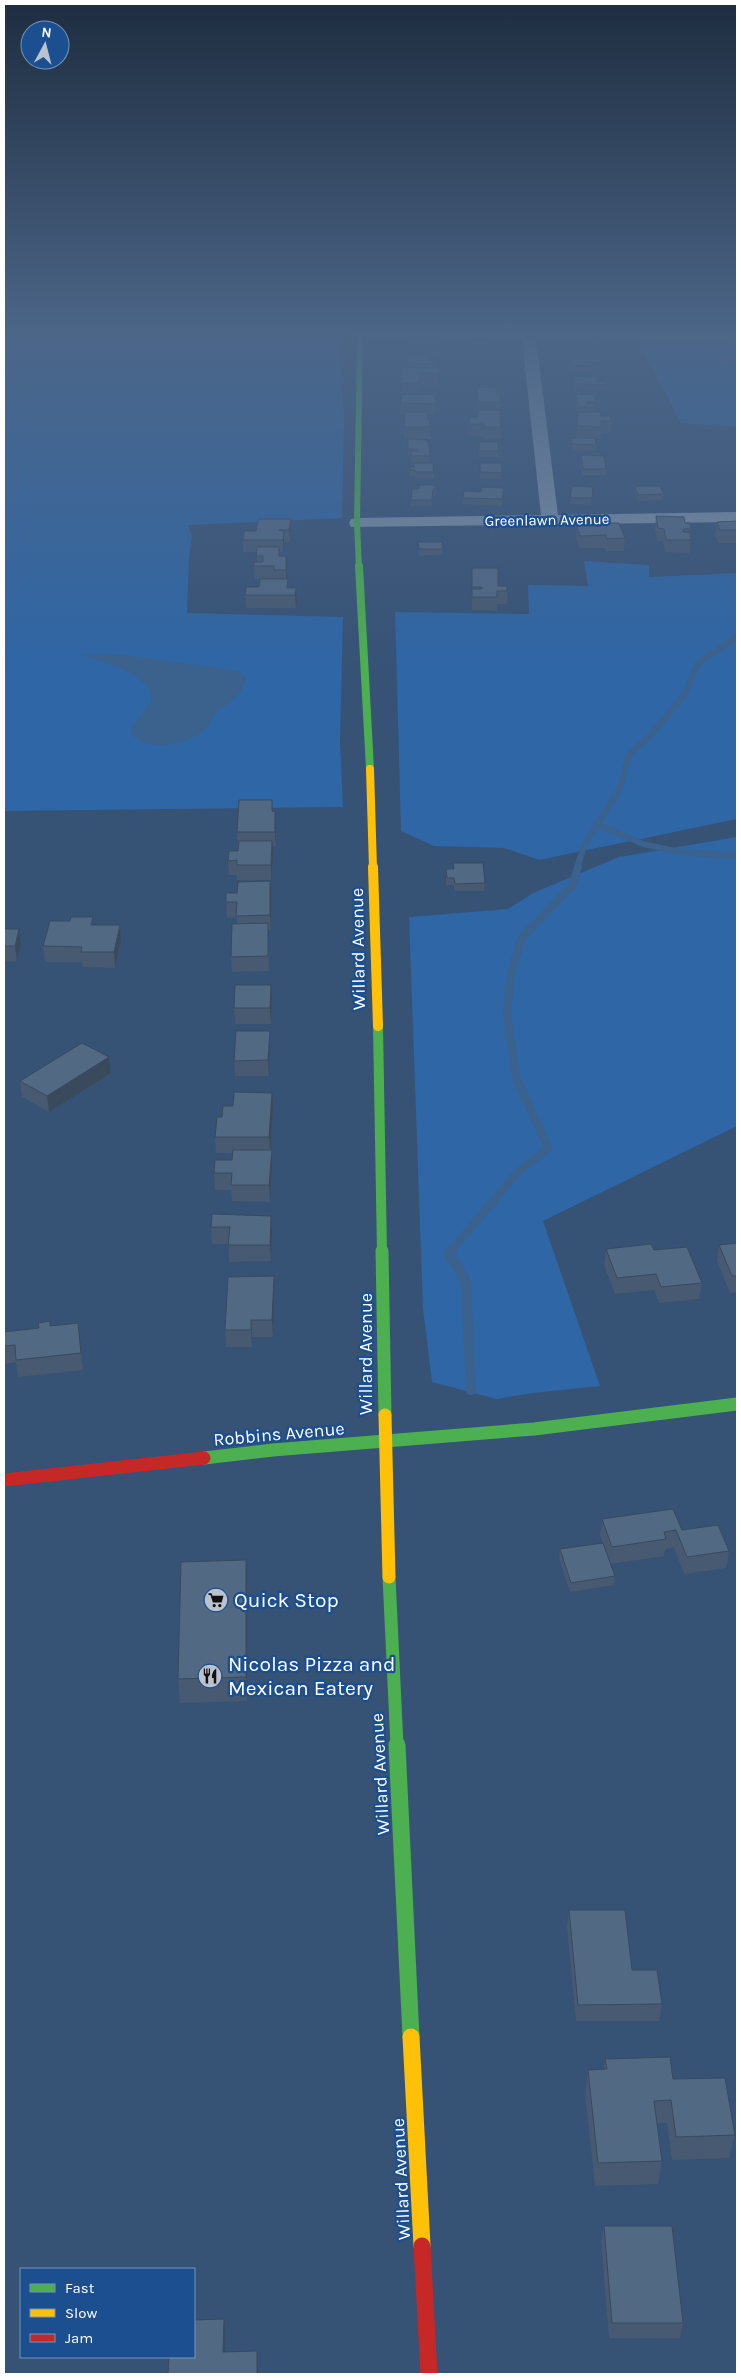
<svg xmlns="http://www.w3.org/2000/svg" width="741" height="2378" font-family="Karla,sans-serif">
<rect width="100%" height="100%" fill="#365274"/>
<g fill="#2f66a5">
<polygon points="4,333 341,333 340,360 344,420 342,518 188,525 192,536 189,558 187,613 343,617 340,742 343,807 4,811"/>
<polygon points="637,339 737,341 737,427 681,423"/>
<polygon points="584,561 649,565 649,577 737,573 737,819 539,860 504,848 434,846 401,831 395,612 529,614 528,585 588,586"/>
<polygon points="737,837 737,1126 543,1221 600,1386 533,1393 496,1399 432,1382 423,1309 409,917 508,909 533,893 619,857"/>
</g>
<path fill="#3b618d" d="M83,654L124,655L225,669L240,672L246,677C243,695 230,701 217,712C212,716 211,724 206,728C188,745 150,753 131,734V728L151,702C156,674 101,662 81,655Z"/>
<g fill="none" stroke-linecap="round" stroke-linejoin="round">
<polyline stroke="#3b618d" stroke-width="5" points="714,343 711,347 718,357 737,367"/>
<g stroke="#3b618d" stroke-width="6">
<polyline points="596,824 643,844 680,852 737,856"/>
<polyline points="577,868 584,846 620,788 629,755 649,737 684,695 698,663 737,637"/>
</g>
<polyline stroke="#3b618d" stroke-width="8" points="449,1253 518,1172 548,1148 516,1077 507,1013 512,969 522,937 572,886 578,867"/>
<polyline stroke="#3b618d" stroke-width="10" points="450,1251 449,1253 466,1282 471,1390"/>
<polygon fill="#7d92a8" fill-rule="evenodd" points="353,333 737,333 737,341 536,339 558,515 737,512 737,522 351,527 349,523 351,519 357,518 541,515 522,339 360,337"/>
<polyline stroke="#4caf50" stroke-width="6" points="359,568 357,523 360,333"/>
<polyline stroke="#4caf50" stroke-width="8" points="359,566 370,769"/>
<polyline stroke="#4caf50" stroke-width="10" points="378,1026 382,1253"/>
<g stroke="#4caf50" stroke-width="13">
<polyline points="382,1251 385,1415"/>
<polyline points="204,1458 273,1450 534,1429 737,1404"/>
<polyline points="389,1577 397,1746"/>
</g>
<polyline stroke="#4caf50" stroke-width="17" points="397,1745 411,2037"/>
<polyline stroke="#ffc107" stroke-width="8" points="370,769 373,868"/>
<polyline stroke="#ffc107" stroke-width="10" points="373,867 378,1026"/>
<polyline stroke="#ffc107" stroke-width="13" points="385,1415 389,1577"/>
<polyline stroke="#ffc107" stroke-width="17" points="411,2037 422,2246"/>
<polyline stroke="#c62828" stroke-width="13" points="4,1480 204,1458"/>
<polyline stroke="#c62828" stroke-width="17" points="422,2246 429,2374"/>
</g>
<g fill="#475a72">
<polygon points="417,336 438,345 438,356 408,356 408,341 413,341"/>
<polygon points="471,340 488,340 487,352 470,352"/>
<polygon points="569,340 602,341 602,351 591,351 591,349 583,349 582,352 569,352"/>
<polygon points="407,356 428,361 435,361 436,368 438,368 438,385 420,385 420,394 402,394 402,367 407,367"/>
<polygon points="601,362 601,368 593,368 593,371 569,371 570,363"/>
<polygon points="574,377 597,381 608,385 607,390 574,390"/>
<polygon points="477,387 496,392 500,402 501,439 483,439 483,436 468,436 469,417 478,417 477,399"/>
<polygon points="576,394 595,399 601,399 601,408 597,408 597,412 601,416 611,421 610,433 601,433 601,439 595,439 596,445 596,451 572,450 571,438 576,438 578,412 578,407 576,407"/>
<polygon points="436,395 435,415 427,415 427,419 430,419 430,439 404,439 405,415 400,415 401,396"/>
<polygon points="408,439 430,456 430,463 411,462 411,455 408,455"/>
<rect x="479" y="442" width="19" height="15"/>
<polygon points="581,455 606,469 606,475 582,475 580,461"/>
<polygon points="480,463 502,473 501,479 480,479"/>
<polygon points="410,467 434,472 434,479 415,479 415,476 410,476"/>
<polygon points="436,485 436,496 432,496 432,506 411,506 411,500 419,489"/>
<polygon points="634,486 664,494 663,500 638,501 634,492"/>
<polygon points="593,487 591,505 570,504 570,498"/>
<polygon points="504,488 502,506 463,504 463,498"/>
<polygon points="656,516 685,523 691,529 690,535 691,540 690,553 665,552 663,541 657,541 655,529"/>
<polygon points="291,519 291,531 290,542 284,542 283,552 280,552 280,556 287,568 286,579 288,579 288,588 296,588 297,601 296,608 246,608 245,595 274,579 255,579 254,566 257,562 257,552 243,552 243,540 256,531"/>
<polygon points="737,521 737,543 718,543 715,534 717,522"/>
<polygon points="602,523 625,538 624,551 606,551 605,548 579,548 576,539 577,526 602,526"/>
<polygon points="418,542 443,549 442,555 419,556"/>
<polygon points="472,568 498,586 507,586 507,604 497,604 497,611 472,610"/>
<polygon points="273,811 276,826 276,846 272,846 271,880 237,880 237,875 229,875 228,861 238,851 237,832"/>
<polygon points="453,863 485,883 484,891 454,891 454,885 446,885 446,869 453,869"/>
<polygon points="270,881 271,930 268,930 269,971 232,972 231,957 237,924 237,917 227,918 226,902 237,893"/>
<polygon points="94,925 120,925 121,940 115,968 83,967 82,962 45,962 43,946"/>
<polygon points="4,929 19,929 21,944 17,961 4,962"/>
<polygon points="272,1000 271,1024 235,1024 234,1008"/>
<polygon points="270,1046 269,1076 235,1076 234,1061"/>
<polygon points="109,1057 111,1073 49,1112 22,1097 20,1081"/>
<polygon points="273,1109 270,1150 272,1166 270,1202 232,1201 231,1190 215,1190 214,1173 232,1160 233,1153 216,1153 215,1137 222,1117"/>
<polygon points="271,1216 272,1232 271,1261 229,1262 229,1244 212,1244 211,1227"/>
<polygon points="737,1243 737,1292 730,1293 717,1261 719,1245"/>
<polygon points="606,1249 654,1250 702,1283 699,1299 659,1303 654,1290 615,1294 604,1265"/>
<polygon points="274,1276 274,1293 273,1337 252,1337 252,1347 226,1347 225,1330"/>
<polygon points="78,1323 83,1370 18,1377 16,1362 4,1364 4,1332"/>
<polygon points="602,1519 682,1530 729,1551 726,1568 684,1574 674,1547 665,1549 664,1556 610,1564 615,1576 614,1585 570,1592 559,1558 560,1549 603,1543 600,1536"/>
<polygon points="247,1584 247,1701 180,1703 178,1679"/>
<polygon points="569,1910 632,1970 662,2004 659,2021 576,2021 567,1927"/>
<polygon points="605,2059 673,2079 735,2135 729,2158 672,2160 667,2123 657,2123 662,2161 658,2184 595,2186 585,2093 588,2070 604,2070"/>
<polygon points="604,2226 683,2323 680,2338 609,2338 601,2241"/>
</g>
<g fill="#394a5c">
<polygon points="291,519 291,531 290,542 289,530"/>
<polygon points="284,531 284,544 283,552 283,540"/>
<polygon points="286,556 287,568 286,583"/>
<polygon points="296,588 297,601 296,608 295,595"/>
<polygon points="275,812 276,826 276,846 275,832"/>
<polygon points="272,841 273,856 271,880 271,865"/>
<polygon points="270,881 271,896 271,930 270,915"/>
<polygon points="120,925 121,940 115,968 114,952"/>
<polygon points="19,929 21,944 17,961 15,946"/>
<polygon points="271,985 272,1000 271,1024 270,1008"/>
<polygon points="270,1031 270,1046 269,1076 268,1060"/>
<polygon points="109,1057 111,1073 49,1112 47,1096"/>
<polygon points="272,1093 273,1109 270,1153 269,1137"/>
<polygon points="272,1150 272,1166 270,1202 269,1185"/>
<polygon points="271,1216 272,1232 271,1261 270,1245"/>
<polygon points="274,1276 274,1293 273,1337 272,1320"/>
<polygon points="251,1320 252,1337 252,1347 251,1330"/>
<polygon points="246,1560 247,1584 247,1701 246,1677"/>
<polygon points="224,2319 225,2334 225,2367 223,2352"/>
<polygon points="257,2351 258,2366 258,2374 257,2374"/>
</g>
<g fill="#526984" stroke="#394a5c">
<polygon points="417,333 436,333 438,345 408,345 408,341 413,341 413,336 417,336"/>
<polygon points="471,340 488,340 488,347 470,346"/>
<polygon points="569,340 602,341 603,345 592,345 592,343 583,343 583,347 569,347"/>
<polygon points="407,356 428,356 428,361 435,361 436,364 413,364 408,362"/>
<polygon points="572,358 601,359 601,362 593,362 593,366 569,365 570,363 572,363"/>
<polygon points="402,367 438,368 438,374 420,373 420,383 402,383"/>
<polygon points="574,377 597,377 597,381 607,382 608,385 575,384"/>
<polygon points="477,387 496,388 496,392 500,392 500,402 478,402"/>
<polygon points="404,394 436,395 436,404 400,403 401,396"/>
<polygon points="576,394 595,395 595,399 601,399 601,402 587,402 587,404 597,404 597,407 578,407 578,401 576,401"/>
<polygon points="478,410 500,410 501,427 484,427 484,424 469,424 469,417 478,417"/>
<polygon points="405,412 427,412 427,419 430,419 430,427 404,427"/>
<polygon points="578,412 600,412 601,416 610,416 611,421 601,421 602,427 577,426"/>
<polygon points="571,438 595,438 596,445 572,444"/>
<polygon points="408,439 428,440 430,456 411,456 411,451 418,451 418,449 408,449"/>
<rect x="479" y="442" width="19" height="9"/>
<polygon points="581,455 604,456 606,469 583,469"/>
<polygon points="414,463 433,463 434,472 415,472 415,470 410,470 410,467 414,467"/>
<polygon points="480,463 501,463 502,473 480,472"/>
<polygon points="419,485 436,485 436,489 433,489 432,500 411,500 412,489 419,489"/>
<polygon points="572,486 593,487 592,498 570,498"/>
<polygon points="634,486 660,486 664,494 638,495"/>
<polygon points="482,487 504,488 502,499 463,498 464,491 481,492"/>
<polygon points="656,516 684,517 685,523 690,523 691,529 683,529 683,532 690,532 691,540 666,540 664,529 658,528"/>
<polygon points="258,519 291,519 289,530 279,530 284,531 283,540 243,540 244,531 256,531"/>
<polygon points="737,521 737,530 720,530 717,522"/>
<polygon points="602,523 619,523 625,538 607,539 606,535 580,536 577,526 603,526"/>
<polygon points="418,542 442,542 443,549 419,549"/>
<polygon points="257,547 279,547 279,556 286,556 286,570 274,570 274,566 254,566 254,562 263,562 263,556 256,556"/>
<polygon points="472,568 498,568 498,586 507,586 507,591 497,591 497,597 472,597 472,589 482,589 482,587 472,587"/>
<polygon points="260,579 288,579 287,588 296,588 295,595 245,595 246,587 259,587"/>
<polygon points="239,800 272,800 272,811 275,812 275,832 237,832"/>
<polygon points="239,841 272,841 271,865 237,865 237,860 228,861 229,851 238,851"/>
<polygon points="453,863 483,863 485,883 455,884 454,878 447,878 446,869 454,869"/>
<polygon points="270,881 270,915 236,916 237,902 226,902 226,893 237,893 238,882"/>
<polygon points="71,917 93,917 91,925 120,925 114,952 81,952 82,947 43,946 50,921 70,921"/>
<polygon points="268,923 268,956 231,957 232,924"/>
<polygon points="4,929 19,929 15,946 4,946"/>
<polygon points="235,985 271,985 270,1008 234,1008"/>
<polygon points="236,1031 270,1031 268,1060 234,1061"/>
<polygon points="82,1043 109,1057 47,1096 20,1081"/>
<polygon points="234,1092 272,1093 269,1137 215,1137 217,1117 222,1117 223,1106 233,1106"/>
<polygon points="233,1150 272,1150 269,1185 231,1185 232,1173 214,1173 215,1160 232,1160"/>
<polygon points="212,1214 271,1216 270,1245 228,1245 230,1227 211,1227"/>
<polygon points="737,1243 737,1276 732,1276 719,1245"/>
<polygon points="651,1244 654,1250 687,1247 702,1283 661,1287 656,1274 617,1278 606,1249"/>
<polygon points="274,1276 272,1320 251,1320 251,1330 225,1330 228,1277"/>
<polygon points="50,1321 50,1326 78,1323 81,1353 16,1360 15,1345 4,1346 4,1332 39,1328 38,1323"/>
<polygon points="673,1509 682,1530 718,1525 729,1551 687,1557 676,1530 664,1532 666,1539 612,1547 602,1519"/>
<polygon points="603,1543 615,1576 571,1583 560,1549"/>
<polygon points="246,1560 246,1677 178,1679 181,1562"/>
<polygon points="569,1910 625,1910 632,1970 657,1970 662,2004 578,2005"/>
<polygon points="670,2057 673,2079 725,2078 735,2135 676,2137 671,2100 654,2101 662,2161 598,2163 588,2070 607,2069 605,2059"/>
<polygon points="604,2226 672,2226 683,2323 612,2323"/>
<polygon points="224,2319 223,2352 257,2351 257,2374 168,2374 169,2357 194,2357 194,2320"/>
</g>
<linearGradient id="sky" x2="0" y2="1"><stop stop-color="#1e2d40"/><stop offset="0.5" stop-color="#4c6688"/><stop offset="1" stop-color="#4c6688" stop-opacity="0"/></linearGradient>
<rect width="741" height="666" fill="url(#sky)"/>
<defs>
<g id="supermarket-disc" transform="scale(1.25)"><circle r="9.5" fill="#b9c2ce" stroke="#1b4f8f"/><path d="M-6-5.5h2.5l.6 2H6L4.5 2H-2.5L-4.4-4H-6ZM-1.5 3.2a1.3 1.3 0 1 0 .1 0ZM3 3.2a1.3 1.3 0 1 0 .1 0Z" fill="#111"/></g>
<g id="restaurant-disc" transform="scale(1.25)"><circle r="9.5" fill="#b9c2ce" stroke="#1b4f8f"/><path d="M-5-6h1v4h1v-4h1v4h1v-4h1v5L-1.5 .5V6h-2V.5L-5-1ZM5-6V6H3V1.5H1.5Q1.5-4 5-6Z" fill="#111"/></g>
</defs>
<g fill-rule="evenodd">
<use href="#supermarket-disc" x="216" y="1600"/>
<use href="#restaurant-disc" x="210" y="1676"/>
</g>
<g text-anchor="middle" stroke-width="4.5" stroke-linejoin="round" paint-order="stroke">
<g font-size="15" fill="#fff" stroke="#1b4f8f">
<text transform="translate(547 520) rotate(-1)" y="5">Greenlawn Avenue</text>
</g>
<g font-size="18" fill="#fff" stroke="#1b4f8f">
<text transform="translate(358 949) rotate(-91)" y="6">Willard Avenue</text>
<text transform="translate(366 1354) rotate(-90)" y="6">Willard Avenue</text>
<text transform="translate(279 1434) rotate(-5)" y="6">Robbins Avenue</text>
<text transform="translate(380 1774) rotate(-93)" y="6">Willard Avenue</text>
<text transform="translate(401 2179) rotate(-93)" y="6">Willard Avenue</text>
</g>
<g font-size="21" fill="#fff" stroke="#1b4f8f" text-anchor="start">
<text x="234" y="1607">Quick Stop</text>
<text x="228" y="1671">Nicolas Pizza and<tspan x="228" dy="24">Mexican Eatery</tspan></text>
</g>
</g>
<rect width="741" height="2378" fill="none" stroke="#ffffff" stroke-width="10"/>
<rect x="20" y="2268" width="175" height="90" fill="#1b4f8f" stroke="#7695bc"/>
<rect x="30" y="2284" width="25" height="8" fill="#4caf50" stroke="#7695bc"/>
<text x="65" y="2293" font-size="15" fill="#ffffff">Fast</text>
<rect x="30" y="2309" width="25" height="8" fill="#ffc107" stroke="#7695bc"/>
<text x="65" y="2318" font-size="15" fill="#ffffff">Slow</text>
<rect x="30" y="2334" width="25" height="8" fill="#c62828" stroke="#7695bc"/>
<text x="65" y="2343" font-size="15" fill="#ffffff">Jam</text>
<g transform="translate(45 45) rotate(7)"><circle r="24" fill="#1b4f8f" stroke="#7695bc"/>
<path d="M0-4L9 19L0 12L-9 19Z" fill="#b9c2ce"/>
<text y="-8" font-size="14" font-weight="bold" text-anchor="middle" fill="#ffffff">N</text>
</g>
</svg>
